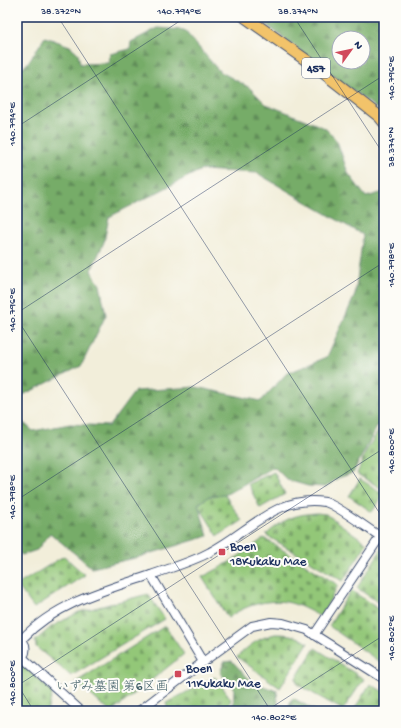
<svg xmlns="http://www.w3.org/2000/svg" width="401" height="728" font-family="'Gochi Hand','Klee One',sans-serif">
<defs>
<pattern id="forest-firs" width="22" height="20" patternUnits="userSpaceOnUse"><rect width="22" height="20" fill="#76ac68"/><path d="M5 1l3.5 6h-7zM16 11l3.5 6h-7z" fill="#608c59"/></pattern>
<pattern id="cemetery-stones" width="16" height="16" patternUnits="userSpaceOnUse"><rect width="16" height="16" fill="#93c778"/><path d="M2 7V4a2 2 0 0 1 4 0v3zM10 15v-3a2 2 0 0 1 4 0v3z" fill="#77a266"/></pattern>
</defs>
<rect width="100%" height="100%" fill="#fdfcf7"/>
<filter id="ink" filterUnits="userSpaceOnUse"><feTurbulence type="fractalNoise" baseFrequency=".025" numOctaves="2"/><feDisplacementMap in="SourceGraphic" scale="8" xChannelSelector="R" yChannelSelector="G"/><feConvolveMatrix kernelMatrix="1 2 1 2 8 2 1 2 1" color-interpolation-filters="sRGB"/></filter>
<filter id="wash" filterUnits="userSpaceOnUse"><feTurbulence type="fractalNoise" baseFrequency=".012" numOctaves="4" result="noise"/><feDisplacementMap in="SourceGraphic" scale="16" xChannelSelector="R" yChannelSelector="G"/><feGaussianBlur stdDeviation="0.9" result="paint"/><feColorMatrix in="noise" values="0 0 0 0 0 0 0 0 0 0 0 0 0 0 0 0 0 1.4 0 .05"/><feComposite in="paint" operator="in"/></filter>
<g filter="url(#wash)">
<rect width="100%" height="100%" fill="#f2eeda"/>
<g fill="url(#forest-firs)" stroke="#486e63" fill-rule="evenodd">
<path d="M256,17H384V114ZM339,38H363V62H339Z"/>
<polygon points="158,28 184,30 219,71 250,88 266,104 325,128 337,141 348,173 366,197 384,192 384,427 378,425 353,473 338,478 326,487 308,486 287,480 274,467 225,495 208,497 198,504 208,536 139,557 92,568 50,533 37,550 22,555 17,552 17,417 33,431 70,424 109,426 135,391 196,387 261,401 286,374 327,357 355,295 363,235 257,173 201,170 109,217 104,242 91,271 100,285 106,315 81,366 17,398 17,72 27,64 45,37 70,46 78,53 80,64 109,63 110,54 130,49 131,42"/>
<polygon points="232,661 254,684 260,685 277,691 278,703 274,711 233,711 234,689 220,673 224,662"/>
<polygon points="293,698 316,711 286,711"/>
</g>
<g fill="url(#cemetery-stones)" stroke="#577b6b">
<polygon points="379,430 384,433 384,490 357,474 366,451"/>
<polygon points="274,472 285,494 260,508 248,484"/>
<polygon points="360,479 384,494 372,512 349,496"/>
<polygon points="225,495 242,521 218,536 198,505 208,497"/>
<path d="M317,513L326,514L367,543L343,581L266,535C282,520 294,514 317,513Z"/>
<path d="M264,538L338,585L321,617C310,611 298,604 286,602C267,599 243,606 228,618L202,577C225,566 244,553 264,538Z"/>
<polygon points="382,548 384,549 384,606 357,588"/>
<polygon points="64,556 85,575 34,608 17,585"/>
<polygon points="351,590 384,613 384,665 329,626"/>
<polygon points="148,594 165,619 71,676 36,647 35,641 51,627 79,612"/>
<polygon points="165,626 184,654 113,711 109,711 76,682"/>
<path d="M275,634C288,634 297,635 308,643L280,688L237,657C249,645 259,638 275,634Z"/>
<polygon points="315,648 364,679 343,710 298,685 296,678"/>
<polygon points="23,665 53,692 47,711 17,711 17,666"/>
<polygon points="215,677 231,699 227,711 168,711 166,703"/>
<polygon points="370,684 384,692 384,711 353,711"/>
</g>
</g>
<g filter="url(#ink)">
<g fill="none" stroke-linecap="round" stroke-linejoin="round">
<g stroke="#3b4c71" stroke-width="9">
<path id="minor" d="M17,636C29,642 29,656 17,661"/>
</g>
<g stroke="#3b4c71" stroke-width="10">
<g id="tertiary">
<path d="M151,575C170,568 192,562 210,552C249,532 277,494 325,502C337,505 371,531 384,539"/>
<polyline points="314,635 384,531"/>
<path d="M22,639C56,603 105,590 151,575L203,662L139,711"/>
<polyline points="23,658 81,711"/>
<polyline points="203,662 252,626 271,622 283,623 307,630 384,679"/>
</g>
</g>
<g stroke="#3b4c71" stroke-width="13">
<polyline id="trunk" points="245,17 316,67 380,117 384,122"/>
</g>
<use href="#minor" stroke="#fff" stroke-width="7"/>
<use href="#tertiary" stroke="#fff" stroke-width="8"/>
<use href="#trunk" stroke="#f2c36a" stroke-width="11"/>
</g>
</g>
<path fill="none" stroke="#1b2f5e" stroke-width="1" stroke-opacity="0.45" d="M58,17L384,520M294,17L384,155M17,127L186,17M17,313L384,75M17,319L271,711M17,500L384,262M17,684L34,711M17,686L384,448M266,711L384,635"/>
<g fill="#d1495b" stroke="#fdfcf7" stroke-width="1.5">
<rect x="218" y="548" width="8" height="8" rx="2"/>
<rect x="174" y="670" width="8" height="8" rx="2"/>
</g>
<g text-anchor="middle" stroke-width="4" stroke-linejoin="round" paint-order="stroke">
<rect fill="#fdfcf7" stroke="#5f6c8c" stroke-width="1" x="302" y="58" width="28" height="20" rx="3"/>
<g font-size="12" font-weight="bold" fill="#1b2f5e">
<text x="316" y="72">457</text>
</g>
<g font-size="13" fill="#1b2f5e" stroke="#fdfcf7" text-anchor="start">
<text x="230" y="550">Boen<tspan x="230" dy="15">18Kukaku Mae</tspan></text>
<text x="186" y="672">Boen<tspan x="186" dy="15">11Kukaku Mae</tspan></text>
</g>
<g font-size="13" fill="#3f5d66" stroke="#fdfcf7">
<text x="112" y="690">いずみ墓園 第6区画</text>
</g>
</g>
<rect width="401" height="728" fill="none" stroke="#fdfcf7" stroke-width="44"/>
<g transform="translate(351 50) rotate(57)"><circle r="19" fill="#fdfcf7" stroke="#a3aaba"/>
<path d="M0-3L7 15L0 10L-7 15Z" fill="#d1495b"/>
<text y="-6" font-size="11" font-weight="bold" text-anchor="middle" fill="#1b2f5e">N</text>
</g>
<rect x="22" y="22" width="357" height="684" fill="none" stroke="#1b2f5e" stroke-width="1.5"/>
<g font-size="10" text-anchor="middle" fill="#1b2f5e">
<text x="61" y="14">38.372°N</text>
<text x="179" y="14">140.794°E</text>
<text x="298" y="14">38.374°N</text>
<text transform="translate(390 78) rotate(-90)" y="4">140.796°E</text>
<text transform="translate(11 124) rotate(-90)" y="4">140.794°E</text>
<text transform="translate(390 147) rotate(-90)" y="4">38.374°N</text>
<text transform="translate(390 265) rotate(-90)" y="4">140.798°E</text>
<text transform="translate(11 310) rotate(-90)" y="4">140.796°E</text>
<text transform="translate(390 451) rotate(-90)" y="4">140.800°E</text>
<text transform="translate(11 497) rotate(-90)" y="4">140.798°E</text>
<text transform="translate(390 638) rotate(-90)" y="4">140.802°E</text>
<text transform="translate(11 683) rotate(-90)" y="4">140.800°E</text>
<text x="274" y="720">140.802°E</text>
</g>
</svg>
